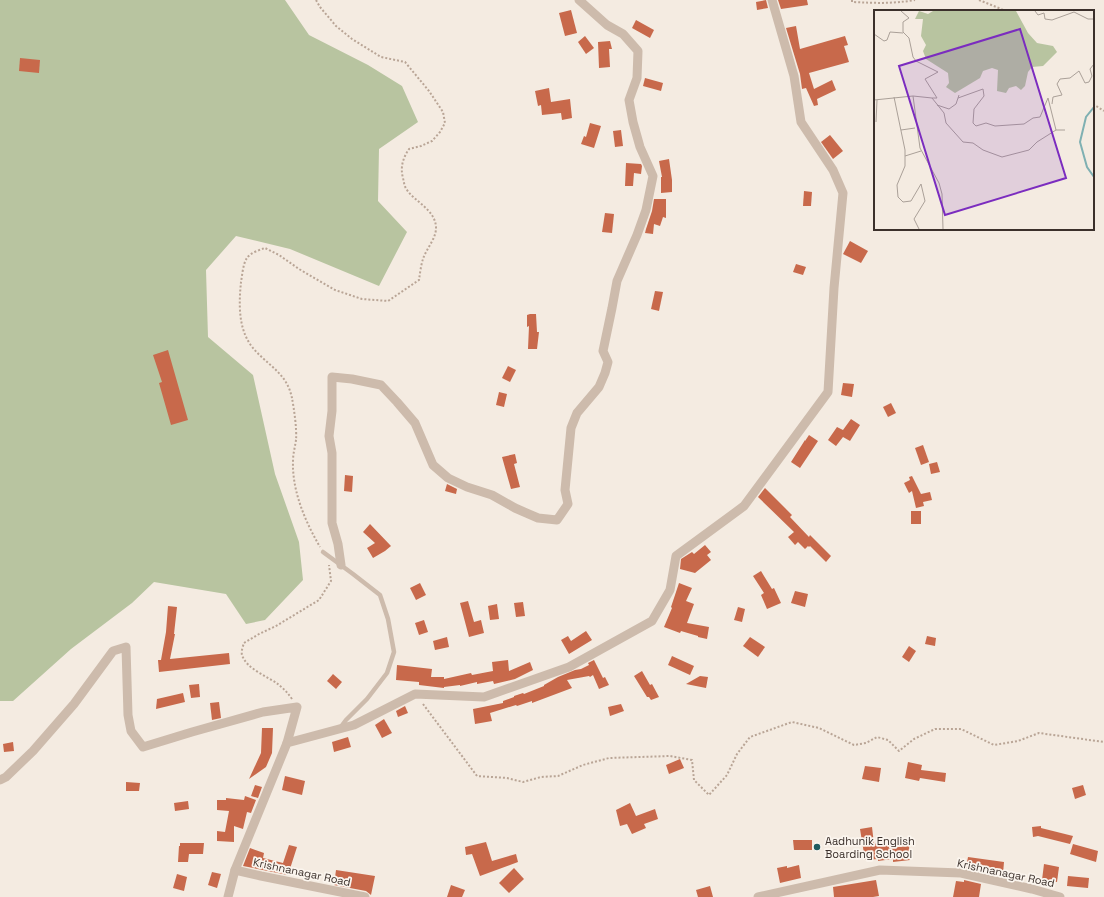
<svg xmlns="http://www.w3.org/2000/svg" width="1104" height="897" font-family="'Space Grotesk',sans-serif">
<rect width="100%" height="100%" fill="#f4ebe1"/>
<polygon fill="#b8c4a0" points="0,0 285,0 309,35 368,65 402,86 418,122 379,149 378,201 407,232 379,286 290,249 236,236 206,270 208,337 253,375 275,474 299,542 303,580 265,620 246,624 226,594 154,582 132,603 71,649 13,701 0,701"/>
<g fill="#c8694b">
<polygon points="766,0 768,8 757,10 756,2"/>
<polygon points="778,0 807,0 808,5 781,9"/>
<polygon points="571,10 577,33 565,36 559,13"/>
<polygon points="636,20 654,30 650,38 632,28"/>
<polygon points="796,26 800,49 845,36 848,45 844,46 849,62 809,73 814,89 832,80 836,90 817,99 818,105 814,106 806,88 802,89 800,74 786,28"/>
<polygon points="585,36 594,48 586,54 578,42"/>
<polygon points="610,41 612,49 609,49 610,67 599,68 598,42"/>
<polygon points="20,58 40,60 39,73 19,71"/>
<polygon points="645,78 663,83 661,91 643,86"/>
<polygon points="549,88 551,102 570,99 572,118 562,120 561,113 542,115 541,105 538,106 535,91"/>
<polygon points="590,123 601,126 594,148 581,144 584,136 586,137"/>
<polygon points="621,130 623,146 615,147 613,131"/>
<polygon points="830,135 843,151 833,159 821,142"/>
<polygon points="669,159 672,180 672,192 661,193 661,177 662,177 659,161"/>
<polygon points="626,163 641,164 642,166 641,174 634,173 633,186 625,186"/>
<polygon points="804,191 812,192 811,206 803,206"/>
<polygon points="654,199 666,199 666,218 663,217 660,226 654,224 653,234 645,233 646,229 652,211"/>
<polygon points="605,213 614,214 612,233 602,232"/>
<polygon points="850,241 868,251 861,263 843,254"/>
<polygon points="796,264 806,267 803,275 793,272"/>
<polygon points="655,291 663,292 659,311 651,309"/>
<polygon points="530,314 536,314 537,332 539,332 537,349 528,349 529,326 527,327 527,315"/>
<polygon points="168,350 188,420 171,425 159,383 162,382 153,355"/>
<polygon points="508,366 516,370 510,382 502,378"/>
<polygon points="843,383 854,384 852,397 841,395"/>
<polygon points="499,392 507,394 504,407 496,405"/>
<polygon points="891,403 896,413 888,417 883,407"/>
<polygon points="851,419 860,425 850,441 843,437 836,446 828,440 837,427 843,430"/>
<polygon points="809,435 818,441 800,468 791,462 805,440 805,441"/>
<polygon points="923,445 929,462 921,465 915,448"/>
<polygon points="515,454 517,463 514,464 520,487 511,489 502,457"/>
<polygon points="937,462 940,472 931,474 929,464"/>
<polygon points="345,475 353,476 352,492 344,491"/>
<polygon points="912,476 921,494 930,492 932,500 923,502 924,506 916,508 912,491 909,493 904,483 910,480 909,477"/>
<polygon points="447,484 457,489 456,494 445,491"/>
<polygon points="765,488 792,515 790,517 809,537 810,535 831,556 826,562 810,546 809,547 808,546 805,549 798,542 795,545 788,537 794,532 758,497"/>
<rect x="911" y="511" width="10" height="13"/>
<polygon points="370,524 391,546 385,551 373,558 367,548 375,543 363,532"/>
<polygon points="705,545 711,552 707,555 711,560 695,573 680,569 681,559 692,552 694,554"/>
<polygon points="761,571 772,589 774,588 781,603 767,609 761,595 764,593 753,576"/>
<polygon points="420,583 426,595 416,600 410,588"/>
<polygon points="679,583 692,588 686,601 694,604 687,623 709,627 707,639 698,637 698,636 681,631 680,633 664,627 672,608 671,607"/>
<polygon points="795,591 808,594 805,607 791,603"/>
<polygon points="468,601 474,622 481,620 484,633 469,637 460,603"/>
<polygon points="523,602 525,616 516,617 514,603"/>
<polygon points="497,604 499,619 490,620 488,606"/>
<polygon points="168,606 177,607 174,634 175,634 170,659 229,653 230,664 159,672 158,660 161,660 166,632"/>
<polygon points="738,607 745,609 742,622 734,620"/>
<polygon points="424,620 428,632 419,635 415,623"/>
<polygon points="586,631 592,640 569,654 561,640 568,636 571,641"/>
<polygon points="927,636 936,638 935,646 925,644"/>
<polygon points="447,637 449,647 435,650 433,641"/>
<polygon points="750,637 765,647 758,657 743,646"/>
<polygon points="909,646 916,651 909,662 902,657"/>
<polygon points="672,656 694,666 690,675 668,665"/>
<polygon points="508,660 509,671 530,662 533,670 515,679 494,684 493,681 477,684 477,682 460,686 460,685 444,687 444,688 419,685 419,682 396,680 397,665 432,669 431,677 444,677 444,679 471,673 472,675 493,671 492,662"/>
<polygon points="594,660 603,678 605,677 609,685 599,689 593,675 590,677 589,676 567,680 572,688 532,703 532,701 517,706 516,705 490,713 492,721 475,724 473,709 503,703 503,701 514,697 514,696 523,693 524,694 544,686 544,685 558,677 575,670 581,669 589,665 588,663"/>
<polygon points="642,671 650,685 652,684 659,697 651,700 649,697 647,697 634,676"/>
<polygon points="333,674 342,682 336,689 327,681"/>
<polygon points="700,676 708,677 706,688 686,684"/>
<polygon points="199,684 200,697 191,698 189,685"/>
<polygon points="183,693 185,702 156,709 157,699"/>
<polygon points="219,702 221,718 212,720 210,703"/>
<polygon points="621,704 624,711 610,716 608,707"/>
<polygon points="405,706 408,713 398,717 396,711"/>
<polygon points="384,719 392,733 382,738 375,725"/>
<polygon points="262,728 273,728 272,753 266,767 249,779 261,753"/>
<polygon points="348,737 351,747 334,752 332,742"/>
<polygon points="13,742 14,751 4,752 3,744"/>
<polygon points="680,759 684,768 669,774 666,765"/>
<polygon points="908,762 922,765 921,770 946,773 945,782 920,778 919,781 905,778"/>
<polygon points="865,766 881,768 879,782 862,779"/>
<polygon points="285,776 305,781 302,795 282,790"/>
<polygon points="126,782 140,783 139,791 126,791"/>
<polygon points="255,785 262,787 258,798 251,796"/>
<polygon points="1083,785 1086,795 1075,799 1072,788"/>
<polygon points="245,796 256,800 251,813 247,812 243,829 234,826 234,842 217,841 217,831 225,832 229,811 217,810 217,800 226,800 226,798 244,800"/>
<polygon points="188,801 189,809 175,811 174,803"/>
<polygon points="630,803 636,816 655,809 658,819 644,824 646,828 632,834 627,824 620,826 616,810"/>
<polygon points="1041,826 1041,828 1073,836 1070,844 1038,836 1033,837 1032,827"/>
<polygon points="872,827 874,844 888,842 889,848 909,846 910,860 893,862 893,859 878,861 878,859 865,860 860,829"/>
<polygon points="793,840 812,840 812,850 794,850"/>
<polygon points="486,842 492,861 516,854 518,862 480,876 472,854 466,855 465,847"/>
<polygon points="180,843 204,843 203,854 189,854 188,862 178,862 179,846 180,846"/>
<polygon points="1073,844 1098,851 1096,862 1070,854"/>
<polygon points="289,845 297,847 288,875 243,866 250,848 264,853 263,858 283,863"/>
<polygon points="968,857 1004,862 1003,874 983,872 966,868"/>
<polygon points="1044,864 1059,867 1057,882 1042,880"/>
<polygon points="799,865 801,878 780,883 777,868 787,866 787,868"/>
<polygon points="514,868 524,879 509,893 499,883"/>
<polygon points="336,870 375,876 371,895 366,891 334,885"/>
<polygon points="212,872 221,874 217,888 208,885"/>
<polygon points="177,874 187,877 184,891 173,888"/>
<polygon points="1068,876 1089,878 1088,888 1067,886"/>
<polygon points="876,880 879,896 873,897 834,897 833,887"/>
<polygon points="964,880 981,884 979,897 953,897 956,881 964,882"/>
<polygon points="451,885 465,890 462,897 447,897"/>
<polygon points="710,886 713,897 698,897 696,890"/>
</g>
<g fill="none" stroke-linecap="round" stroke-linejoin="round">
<g stroke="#b9a596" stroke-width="2" stroke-dasharray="2 2" stroke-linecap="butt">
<path d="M316,0L320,7L336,26L352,39L381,57L405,62L429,91L443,112L445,123L440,132L432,141L421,146L409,149C403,158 400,167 403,178C404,182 404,186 407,190C415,202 436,210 436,228C436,239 426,249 423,259C421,265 420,273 419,280L388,301L362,299L335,290L299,269L279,255L265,248C259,250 250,253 247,258C243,263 242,277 241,282C239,302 238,326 250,344C261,360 280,369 288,386C290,390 291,394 292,398C294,409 297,429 296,440C295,447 293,454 293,461C292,491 305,521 320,547"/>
<path d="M852,0V2C875,3 892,4 915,0"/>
<polyline points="979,0 1006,11"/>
<polyline points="1093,104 1104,111"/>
<path d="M292,699C288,693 284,689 279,685C268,676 247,670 242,655C241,651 243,646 244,643L259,634L276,626L319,600L331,581L329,565"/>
<polyline points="423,704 477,776 507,778 523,782 541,777 558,776 583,765 609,758 670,756 692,760 694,780 709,795 727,775 737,754 750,737 792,722 819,728 854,745 866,743 877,737 888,740 899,751 914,739 935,729 961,729 994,745 1018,741 1039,733 1104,742"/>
</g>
<polyline stroke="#cdbbac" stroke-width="4.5" points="323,552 353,574 380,595 388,619 394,652 387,673 367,699 346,720 340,728"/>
<g stroke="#cdbbac" stroke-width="9">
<polyline points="341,565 338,544 332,523 332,453 329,436 332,411 332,377 352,379 381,385 397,402 415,423 433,465 448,478 467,487 492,495 515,508 538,518 557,520 568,504 565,490 571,428 577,413 599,387 605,373 608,362 603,351 612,308 617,281 637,235 646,210 653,176 640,147 633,122 629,100 637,78 638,51 623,34 607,25 579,0"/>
<polyline points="0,780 6,777 33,751 74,704 113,651 126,647 128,715 131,731 143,747 192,732 263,712 297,707 287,743"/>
<polyline points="235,870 261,876 365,897"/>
<polyline points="228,897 235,870 287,743 354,725 415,694 484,697 569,667 652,621 670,590 676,556 744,506 828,392 834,288 843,193 833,170 801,122 794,76 772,0"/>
<polyline points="758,897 880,870 961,873 1032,889 1060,897"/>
</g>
</g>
<circle fill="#1f5a5e" stroke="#fbf5ee" stroke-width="1.5" cx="817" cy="847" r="4"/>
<g text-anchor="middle" stroke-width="3.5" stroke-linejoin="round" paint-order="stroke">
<g font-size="11" fill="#3b302b" stroke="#fbf5ee" text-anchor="start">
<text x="825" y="845">Aadhunik English<tspan x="825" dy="13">Boarding School</tspan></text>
</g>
<g font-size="11" fill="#3b302b" stroke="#fbf5ee">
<text transform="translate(302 872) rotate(12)" y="4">Krishnanagar Road</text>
<text transform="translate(1006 873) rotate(12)" y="4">Krishnanagar Road</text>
</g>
</g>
<g transform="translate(874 10)">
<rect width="220" height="220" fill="#f4ebe1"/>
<path d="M45,1L54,4L59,1H142L154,23L163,33L179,36L183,42L169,56L158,57L154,62L151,76L147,80L142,76L135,78L132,83L123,81L124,60L118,58L109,61L106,68L81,83L72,77L75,73L74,63L52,49L49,41L52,35L47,26L49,9H41Z" fill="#b8c4a0"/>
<path fill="none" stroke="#7fb0b2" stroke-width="2" d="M220,97L212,107L206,132L213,157L220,167"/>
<path fill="none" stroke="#aaa098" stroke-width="1" d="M27,1L35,8L29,12V22L35,28L39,47L42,51L64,62L51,69L63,88H58M161,1L164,5L170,3L171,9L178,10L200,2L214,9H220M0,24L10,31L13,30L16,22L29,23M39,86L46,138L65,173L68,184L69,219M20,87L31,140V156L23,175L24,187L29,192L37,191L47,174L51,191L40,209L45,219M84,88L109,79L110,86L100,99L99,113L102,116L112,113L121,116L150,114L159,108L166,107L174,88L182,120M0,90L39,86L58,88L70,103L72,113L89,132L99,133L109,140L128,147L155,140L163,132L182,120H191M178,94L179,87L188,85L183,74L186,69L196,68L205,61L211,73L215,72L218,66L216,59L220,54M63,95L75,99L82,94L85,85M2,112L3,90M27,120L41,118M31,146L47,141"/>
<path fill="#7b2cbf" fill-opacity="0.15" stroke="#7b2cbf" stroke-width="2" d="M146,19L192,168L71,205L25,56Z"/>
<rect width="220" height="220" fill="none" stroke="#3b302b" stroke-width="2"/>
</g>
</svg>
